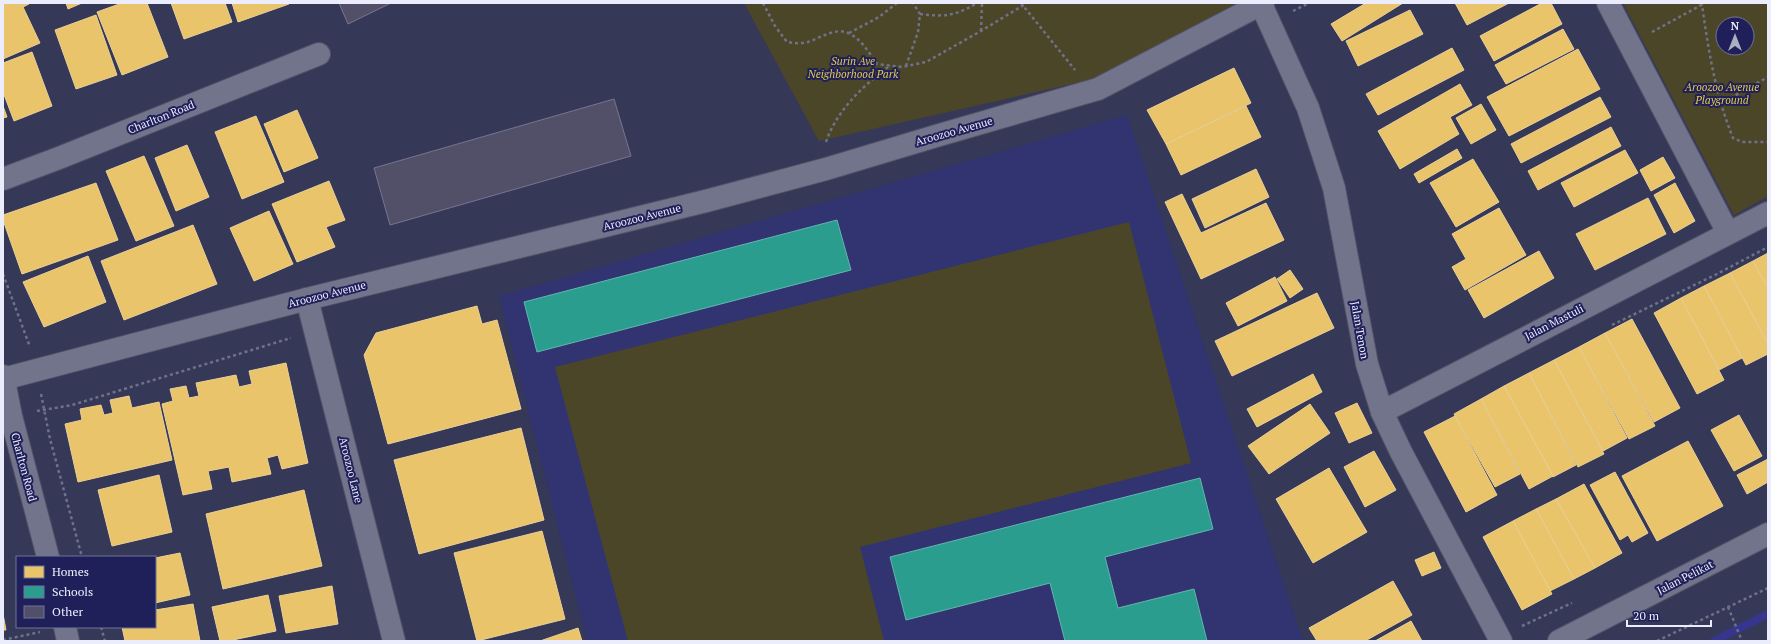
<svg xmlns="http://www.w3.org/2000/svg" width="1771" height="644" font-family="'PT Serif',serif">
<rect width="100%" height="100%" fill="#363857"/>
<polygon fill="#313471" points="1127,115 1303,641 587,641 499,296"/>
<g fill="#4c4629" fill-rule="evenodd">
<polygon points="744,3 1237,3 1094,79 819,141"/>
<path d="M1623,3H1768V196L1734,215ZM1723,24H1747V48H1723Z"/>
<polygon points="1129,222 1191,463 860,547 884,641 628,641 555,367"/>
</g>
<g fill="#e9c46a" stroke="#ead096">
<polygon points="3,3 28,3 29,4 23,7 40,43 3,59"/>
<polygon points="66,3 82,3 68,9"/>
<polygon points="122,3 147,3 168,57 122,75 97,12"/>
<polygon points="171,3 225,3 232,22 184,39"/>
<polygon points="232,3 288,3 289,4 238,22"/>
<polygon points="1366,3 1403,3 1342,41 1331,24"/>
<polygon points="1455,3 1509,3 1467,25"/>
<polygon points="1542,3 1551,3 1562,24 1494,61 1480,36"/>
<polygon points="1410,10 1423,34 1358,66 1346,41"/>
<polygon points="96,15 117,75 76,89 55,30"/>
<polygon points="1563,29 1574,49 1506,84 1495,65"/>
<polygon points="1452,48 1464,70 1378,115 1366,94"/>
<polygon points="1578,49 1600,89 1509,136 1487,97"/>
<polygon points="32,52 52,106 14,121 3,92 3,63"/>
<polygon points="1234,68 1251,103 1166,144 1147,110"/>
<polygon points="1460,84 1472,105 1450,117 1459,134 1400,169 1378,131"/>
<polygon points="1600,97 1611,117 1521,163 1511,144"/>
<polygon points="1481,104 1496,130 1471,144 1456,118"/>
<polygon points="3,106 7,117 3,118"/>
<polygon points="1246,106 1261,137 1181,175 1166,144"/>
<polygon points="297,110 318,158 284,172 264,124"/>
<polygon points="256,116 284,182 242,199 215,132"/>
<polygon points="1611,127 1621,146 1538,190 1528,171"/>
<polygon points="187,145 209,197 176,211 155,158"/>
<polygon points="1457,149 1462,158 1419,183 1414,174"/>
<polygon points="1625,150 1638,173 1574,207 1561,183"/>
<polygon points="144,156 174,226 136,241 106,171"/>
<polygon points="1663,157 1675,178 1651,191 1640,170"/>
<polygon points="1473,159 1499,202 1456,227 1430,183"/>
<polygon points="1256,169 1269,197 1205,228 1192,199"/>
<polygon points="329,181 345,220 326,227 335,247 297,262 272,204"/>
<polygon points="96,183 118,240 22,274 3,220 3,215"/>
<polygon points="1675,183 1695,221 1674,233 1654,195"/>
<polygon points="1182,194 1201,233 1266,203 1284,240 1201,279 1165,202"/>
<polygon points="1648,198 1666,234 1595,270 1576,234"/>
<polygon points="1499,208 1526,255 1465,290 1452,267 1466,259 1452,234"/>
<polygon points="269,211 293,264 254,281 230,228"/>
<polygon points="193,225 217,284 124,320 101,261"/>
<polygon points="1539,251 1554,278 1484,318 1468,290"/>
<polygon points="1768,253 1768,288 1753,261"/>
<polygon points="88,256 106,302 44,327 23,282"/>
<polygon points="1753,261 1768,288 1768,344 1730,273"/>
<polygon points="1290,270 1303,289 1290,298 1277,279"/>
<polygon points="1730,273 1768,344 1768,354 1746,365 1704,286"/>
<polygon points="1275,277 1287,301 1238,326 1226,303"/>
<polygon points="1704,286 1742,358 1719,370 1681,298"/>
<polygon points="1317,293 1334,328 1232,376 1215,341"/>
<polygon points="1681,298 1724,380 1697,394 1654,313"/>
<polygon points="477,306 482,324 497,320 521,409 388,444 364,355 376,333"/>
<polygon points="1632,319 1680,408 1654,422 1605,333"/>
<polygon points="1605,333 1655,426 1629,439 1579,347"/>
<polygon points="1579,347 1627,438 1603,451 1554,360"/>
<polygon points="1554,360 1604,454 1578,467 1529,373"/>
<polygon points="286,363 308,463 282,469 278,455 267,458 271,474 232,482 229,467 208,471 212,489 183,495 162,404 173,401 170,389 186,386 189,398 199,396 196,383 236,375 239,387 252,384 249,371"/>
<polygon points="1529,373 1576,465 1553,477 1504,386"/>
<polygon points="1313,374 1322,392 1257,427 1247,409"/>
<polygon points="1504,386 1553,476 1529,489 1481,399"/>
<polygon points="129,396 132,408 159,402 172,460 78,482 65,424 82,420 80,409 101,405 104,415 113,413 110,400"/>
<polygon points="1481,399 1520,474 1495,487 1454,414"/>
<polygon points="1357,403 1372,433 1349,443 1335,413"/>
<polygon points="1310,404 1330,433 1269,474 1248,446"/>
<polygon points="1739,415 1762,456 1734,471 1711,430"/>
<polygon points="1455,416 1497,495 1466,512 1424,432"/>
<polygon points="521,428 544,520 419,554 394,460"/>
<polygon points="1688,441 1723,506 1657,541 1622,476"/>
<polygon points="1374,451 1396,490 1365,507 1344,467"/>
<polygon points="1768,459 1768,482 1747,494 1737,475"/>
<polygon points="1329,468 1367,532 1313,563 1276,499"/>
<polygon points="1615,472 1648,533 1632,542 1628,535 1620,540 1590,485"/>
<polygon points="159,475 172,532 112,546 98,490"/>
<polygon points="1584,484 1622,553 1595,568 1556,499"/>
<polygon points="304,490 322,566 223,589 206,514"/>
<polygon points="1556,499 1595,568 1574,579 1536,509"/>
<polygon points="1536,509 1574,579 1550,591 1513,521"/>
<polygon points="1513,521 1552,594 1522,610 1483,537"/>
<polygon points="542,531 565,619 477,641 454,553"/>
<polygon points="1434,552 1441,568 1422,576 1415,560"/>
<polygon points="180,553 190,595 155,603 155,558"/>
<polygon points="1393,581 1412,615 1365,641 1317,641 1309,628"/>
<polygon points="332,586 338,624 286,633 279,596"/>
<polygon points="268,595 276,631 228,641 220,641 212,607"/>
<polygon points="193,604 200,641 125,641 122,627 155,627 155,610"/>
<polygon points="3,614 6,630 3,630"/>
<polygon points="1411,621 1422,641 1375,641"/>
<polygon points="578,628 582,641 540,641"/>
</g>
<g fill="#2a9d8f" stroke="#64b5b0">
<polygon points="837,220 851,270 537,352 524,302"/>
<polygon points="1200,478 1213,529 1105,557 1118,608 1194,589 1207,641 1065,641 1050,583 906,620 890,557"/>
</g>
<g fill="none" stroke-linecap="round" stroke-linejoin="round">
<polyline stroke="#36368e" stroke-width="8" points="1714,641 1768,614"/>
</g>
<g fill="#524f69" stroke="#787590">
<polygon points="339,3 391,3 348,24"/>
<polygon points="614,99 631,156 390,225 374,168"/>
</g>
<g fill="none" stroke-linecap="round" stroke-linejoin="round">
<g stroke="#525369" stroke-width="24">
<g id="street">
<polyline points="1608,3 1728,233"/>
<polyline points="1261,4 1308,108 1334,188 1367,364 1382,412 1401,452 1501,641"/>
<polyline points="3,179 59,158 319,54"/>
<polyline points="307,299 394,641"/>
<polyline points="3,376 11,416 48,557"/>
<polyline points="3,379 307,299 706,201 826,169 936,136 1098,89 1263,3"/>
<polyline points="1382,412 1768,213"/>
<polyline points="65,627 68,641"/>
<polyline points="1559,641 1768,534"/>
</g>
</g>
<g stroke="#6f7187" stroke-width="2.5" stroke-dasharray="3 3" stroke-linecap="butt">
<path d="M763,3L775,26L787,42C794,43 801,44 808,42C821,38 836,26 850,34C862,40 869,53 877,64L902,67L926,62L981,31L1027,3"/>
<polyline points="1021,3 1075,70"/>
<path d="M1700,3L1702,5C1709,53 1715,93 1733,138L1742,142H1768"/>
<polyline points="1293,11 1309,3"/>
<path d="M920,14C944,17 956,16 977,3"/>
<polyline points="981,31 982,3"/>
<polyline points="1652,32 1705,3"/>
<polyline points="849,33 879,17 897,3"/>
<polyline points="906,66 918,32 920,14 913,3"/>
<polyline points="1720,104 1768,77"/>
<path d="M826,142C837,110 862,87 888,67"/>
<polyline points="3,274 30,347"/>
<polyline points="1612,325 1715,275 1768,247"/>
<polyline points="41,394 50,439 82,557"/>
<polyline points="37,411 72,405 291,338"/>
<polyline points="1728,607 1742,641"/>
<polyline points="1522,626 1572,603"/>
<polyline points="101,627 105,641"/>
<polyline points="3,640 40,632"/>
<polyline points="1657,641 1768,588"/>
</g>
<use href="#street" stroke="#72748c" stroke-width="22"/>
</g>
<g text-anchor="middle" stroke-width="4" stroke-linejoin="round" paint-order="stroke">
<g font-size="11" font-style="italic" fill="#e4ca4e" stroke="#1f2059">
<text x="853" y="65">Surin Ave<tspan x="853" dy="13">Neighborhood Park</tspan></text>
<text x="1722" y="91">Aroozoo Avenue<tspan x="1722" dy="13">Playground</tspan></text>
</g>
<g font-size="11" fill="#ebedfc" stroke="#1f2059">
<text transform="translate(161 117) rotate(-22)" y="4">Charlton Road</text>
<text transform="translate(954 131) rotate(-16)" y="4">Aroozoo Avenue</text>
<text transform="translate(642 217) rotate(-14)" y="4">Aroozoo Avenue</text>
<text transform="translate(327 294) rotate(-14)" y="4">Aroozoo Avenue</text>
<text transform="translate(1554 322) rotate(-27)" y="4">Jalan Mastuli</text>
<text transform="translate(1360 330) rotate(80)" y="4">Jalan Tenon</text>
<text transform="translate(24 467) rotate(75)" y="4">Charlton Road</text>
<text transform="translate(351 470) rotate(76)" y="4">Aroozoo Lane</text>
<text transform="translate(1685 577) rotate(-27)" y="4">Jalan Pelikat</text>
</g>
</g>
<rect width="1771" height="644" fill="none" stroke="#ebedfc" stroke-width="8"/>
<rect x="16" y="556" width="140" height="72" fill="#1f2059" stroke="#71729a"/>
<rect x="24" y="566" width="20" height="12" fill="#e9c46a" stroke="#71729a"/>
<text x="52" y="576" font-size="12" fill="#ebedfc">Homes</text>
<rect x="24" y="586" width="20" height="12" fill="#2a9d8f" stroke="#71729a"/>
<text x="52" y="596" font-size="12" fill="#ebedfc">Schools</text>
<rect x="24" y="606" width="20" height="12" fill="#524f69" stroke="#71729a"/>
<text x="52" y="616" font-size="12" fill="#ebedfc">Other</text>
<g transform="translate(1735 36)"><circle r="19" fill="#1f2059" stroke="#71729a"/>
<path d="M0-3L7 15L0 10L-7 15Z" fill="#acaec2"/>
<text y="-6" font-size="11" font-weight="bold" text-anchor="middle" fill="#ebedfc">N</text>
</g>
<path d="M1627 620v6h84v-6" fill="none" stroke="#ebedfc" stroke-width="2"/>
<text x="1633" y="620" font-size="12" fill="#ebedfc" stroke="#1f2059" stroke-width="3" paint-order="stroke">20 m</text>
</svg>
